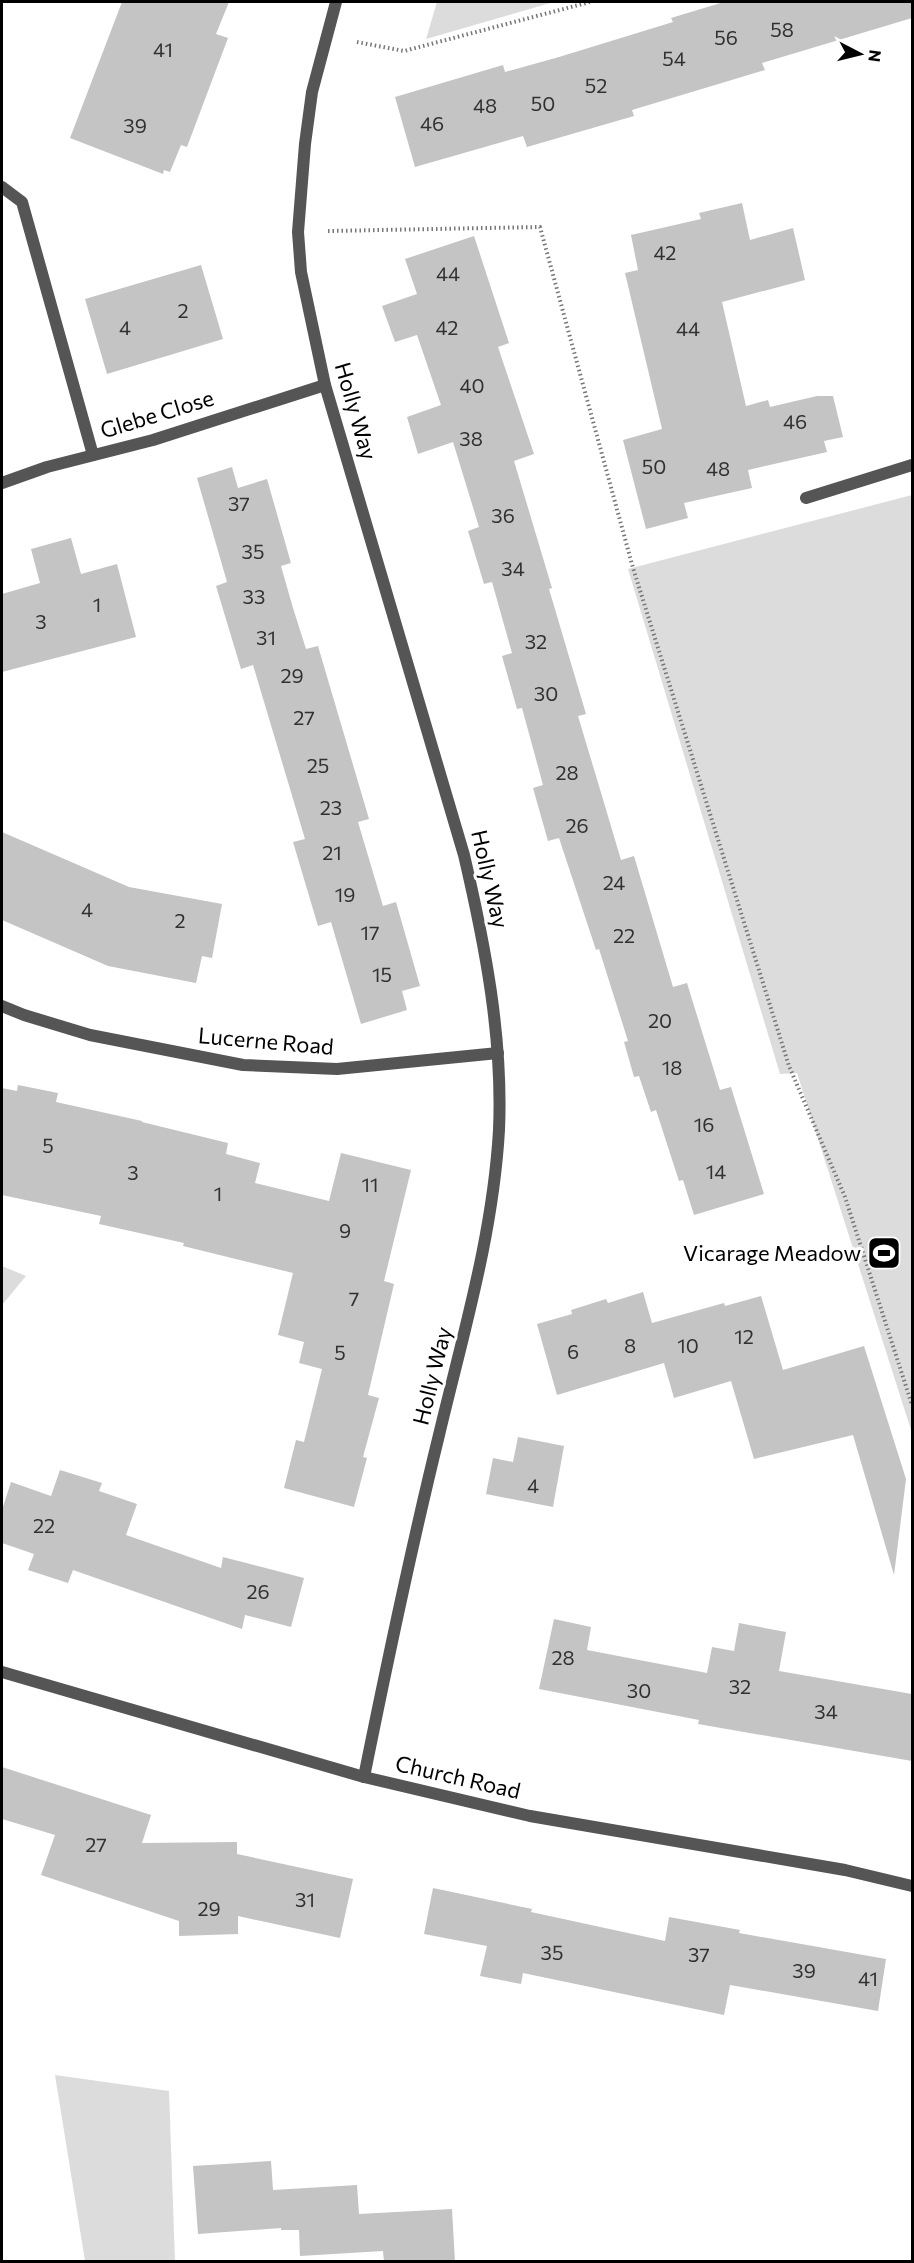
<svg xmlns="http://www.w3.org/2000/svg" width="914" height="2263" font-family="Commissioner,sans-serif">
<rect width="100%" height="100%" fill="#fff"/>
<g fill="#dcdcdc">
<polygon points="437,2 554,2 426,39"/>
<polygon points="912,495 912,1433 797,1073 780,1074 628,569"/>
<polygon points="2,1266 26,1276 2,1305"/>
<polygon points="55,2075 169,2091 175,2261 85,2261"/>
</g>
<g fill="#c4c4c4">
<polygon points="122,2 229,2 216,34 228,38 187,147 181,145 170,172 164,170 163,174 70,138"/>
<polygon points="724,2 912,2 912,18 762,63 765,70 632,110 634,116 527,147 523,136 415,167 395,97 503,65 505,72 559,57 673,22 671,18"/>
<polygon points="742,203 750,240 793,228 805,280 722,302 746,406 768,400 770,407 817,396 833,396 843,437 824,441 827,452 748,470 752,488 684,503 688,518 646,529 623,440 662,429 625,273 638,270 631,235 701,219 699,213"/>
<polygon points="474,236 509,343 498,347 534,454 514,461 552,588 549,589 586,714 578,716 602,796 621,860 634,856 673,987 687,983 720,1090 731,1087 764,1194 694,1215 683,1180 679,1181 656,1110 651,1112 639,1076 634,1077 624,1042 628,1041 599,949 596,950 559,838 548,841 533,788 543,785 522,708 517,709 502,656 512,653 492,582 484,584 468,531 479,527 453,442 418,454 407,417 441,405 417,335 395,342 382,306 417,294 405,259"/>
<polygon points="201,265 223,339 107,374 85,299"/>
<polygon points="232,467 238,488 267,479 291,563 281,566 293,608 306,649 318,646 369,819 358,822 383,906 396,902 420,986 402,991 407,1010 361,1024 331,922 318,926 293,842 305,839 253,665 241,669 216,586 227,582 197,478"/>
<polygon points="71,538 81,574 117,564 136,637 2,672 2,594 40,583 31,549"/>
<polygon points="2,832 129,887 222,904 212,958 202,956 196,983 108,966 2,920"/>
<polygon points="18,1085 58,1093 56,1102 142,1121 142,1122 228,1143 226,1154 260,1163 255,1183 329,1201 341,1153 411,1170 384,1281 394,1284 368,1395 379,1398 363,1457 367,1458 354,1507 284,1488 296,1440 304,1442 322,1369 299,1363 304,1342 278,1335 293,1273 183,1246 184,1243 99,1224 101,1216 2,1195 2,1088 17,1091"/>
<polygon points="643,1292 652,1323 724,1303 725,1306 761,1296 783,1370 864,1346 906,1479 894,1575 853,1435 754,1459 731,1381 674,1398 664,1363 557,1395 537,1324 572,1314 571,1310 606,1299 608,1303"/>
<polygon points="518,1437 564,1446 553,1507 486,1494 493,1458 513,1462"/>
<polygon points="60,1470 102,1483 99,1491 137,1504 126,1535 221,1568 223,1557 304,1578 291,1627 245,1615 242,1629 73,1570 68,1583 28,1570 34,1554 2,1543 2,1510 11,1482 51,1496"/>
<polygon points="554,1619 591,1627 587,1650 707,1673 712,1647 734,1651 739,1623 786,1632 779,1671 912,1694 912,1761 698,1724 699,1720 539,1689"/>
<polygon points="2,1767 151,1815 142,1843 237,1842 237,1854 353,1879 340,1938 238,1916 238,1934 179,1936 179,1921 41,1875 55,1835 2,1819"/>
<polygon points="433,1888 532,1909 531,1912 665,1941 669,1917 740,1930 739,1933 886,1959 878,2011 730,1985 724,2015 523,1973 521,1984 480,1976 487,1946 424,1934"/>
<polygon points="271,2161 273,2190 357,2185 359,2214 452,2209 455,2262 384,2262 383,2251 300,2256 299,2230 281,2230 281,2228 198,2234 193,2166"/>
</g>
<g fill="none" stroke-linecap="round" stroke-linejoin="round">
<g stroke="#777" stroke-width="4" stroke-dasharray="1.5 3" stroke-linecap="butt">
<polyline points="357,42 404,51 590,2"/>
<polyline points="328,231 540,227 633,568 789,1066 845,1197 912,1405"/>
</g>
<polyline stroke="#555" stroke-width="12" points="2,187 22,202 93,455"/>
<g stroke="#555" stroke-width="12">
<path d="M336,2L312,92L305,144L298,232L301,272L325,385L464,855C485,945 503,1037 499,1130C493,1235 463,1334 439,1435C411,1549 387,1663 364,1777"/>
<polyline points="2,483 47,467 153,440 325,385"/>
<polyline points="806,498 912,465"/>
<polyline points="2,1006 24,1015 90,1035 243,1065 337,1069 498,1053"/>
<polyline points="2,1672 364,1777 530,1816 845,1870 912,1886"/>
</g>
</g>
<defs>
<g id="stadium-square" transform="scale(1.725)"><rect x="-9" y="-9" width="18" height="18" rx="4" fill="#000" stroke="#fff"/><path d="M0-5a6.5 5 0 1 0 0 10a6.5 5 0 1 0 0-10ZM-3.5-1.8h7v3.6h-7Z" fill="#fff"/></g>
</defs>
<g fill-rule="evenodd">
<use href="#stadium-square" x="884" y="1253"/>
</g>
<g text-anchor="middle" stroke-width="6" stroke-linejoin="round" paint-order="stroke">
<g font-size="20" fill="#313131">
<text x="782" y="37">58</text>
<text x="726" y="45">56</text>
<text x="163" y="57">41</text>
<text x="674" y="66">54</text>
<text x="596" y="93">52</text>
<text x="543" y="111">50</text>
<text x="485" y="113">48</text>
<text x="432" y="131">46</text>
<text x="135" y="133">39</text>
<text x="665" y="260">42</text>
<text x="448" y="281">44</text>
<text x="183" y="318">2</text>
<text x="125" y="335">4</text>
<text x="447" y="335">42</text>
<text x="688" y="336">44</text>
<text x="472" y="393">40</text>
<text x="795" y="429">46</text>
<text x="471" y="446">38</text>
<text x="654" y="474">50</text>
<text x="718" y="476">48</text>
<text x="239" y="511">37</text>
<text x="503" y="523">36</text>
<text x="253" y="559">35</text>
<text x="513" y="576">34</text>
<text x="254" y="604">33</text>
<text x="97" y="612">1</text>
<text x="41" y="629">3</text>
<text x="266" y="645">31</text>
<text x="536" y="649">32</text>
<text x="292" y="683">29</text>
<text x="546" y="701">30</text>
<text x="304" y="725">27</text>
<text x="318" y="773">25</text>
<text x="567" y="780">28</text>
<text x="331" y="815">23</text>
<text x="577" y="833">26</text>
<text x="332" y="860">21</text>
<text x="614" y="890">24</text>
<text x="345" y="902">19</text>
<text x="87" y="917">4</text>
<text x="180" y="928">2</text>
<text x="370" y="940">17</text>
<text x="624" y="943">22</text>
<text x="382" y="982">15</text>
<text x="660" y="1028">20</text>
<text x="672" y="1075">18</text>
<text x="704" y="1132">16</text>
<text x="48" y="1153">5</text>
<text x="716" y="1179">14</text>
<text x="133" y="1180">3</text>
<text x="370" y="1192">11</text>
<text x="218" y="1201">1</text>
<text x="345" y="1238">9</text>
<text x="354" y="1306">7</text>
<text x="744" y="1344">12</text>
<text x="630" y="1353">8</text>
<text x="688" y="1353">10</text>
<text x="573" y="1359">6</text>
<text x="340" y="1360">5</text>
<text x="533" y="1493">4</text>
<text x="44" y="1533">22</text>
<text x="258" y="1599">26</text>
<text x="563" y="1665">28</text>
<text x="740" y="1694">32</text>
<text x="639" y="1698">30</text>
<text x="826" y="1719">34</text>
<text x="96" y="1852">27</text>
<text x="305" y="1907">31</text>
<text x="209" y="1916">29</text>
<text x="552" y="1960">35</text>
<text x="699" y="1962">37</text>
<text x="804" y="1978">39</text>
<text x="868" y="1986">41</text>
</g>
<g font-size="22" fill="#000" stroke="#fff">
<text transform="translate(356 411) rotate(74)" y="8">Holly Way</text>
<text transform="translate(157 414) rotate(-17)" y="8">Glebe Close</text>
<text transform="translate(490 879) rotate(77)" y="8">Holly Way</text>
<text transform="translate(266 1041) rotate(5)" y="8">Lucerne Road</text>
<text transform="translate(432 1376) rotate(-76)" y="8">Holly Way</text>
<text transform="translate(458 1777) rotate(13)" y="8">Church Road</text>
</g>
<g font-size="22" fill="#000" stroke="#fff" text-anchor="end">
<text x="861" y="1261">Vicarage Meadow</text>
</g>
</g>
<rect width="914" height="2263" fill="none" stroke="#000000" stroke-width="6"/>
<g transform="translate(860 54) rotate(97)" stroke="#ffffff" stroke-width="4.5" paint-order="stroke">
<path d="M0-4.5L10 22L0 15L-10 22Z" fill="#000000"/>
<text y="-9" font-size="16" font-weight="bold" text-anchor="middle" fill="#000000">N</text>
</g>
</svg>
